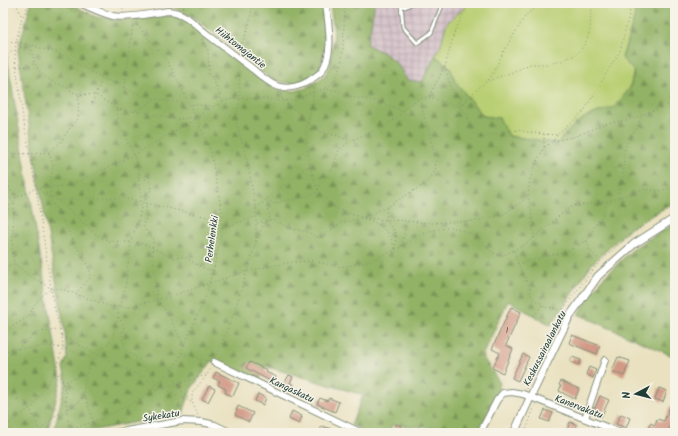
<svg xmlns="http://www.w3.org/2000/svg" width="678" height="436" font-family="Kalam,sans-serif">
<defs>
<pattern id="industrial-grid" width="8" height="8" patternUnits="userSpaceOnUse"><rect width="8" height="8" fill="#d2bdc7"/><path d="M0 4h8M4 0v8" fill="none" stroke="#aa9ba2"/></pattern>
<pattern id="forest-firs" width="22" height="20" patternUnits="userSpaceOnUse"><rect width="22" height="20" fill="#92b265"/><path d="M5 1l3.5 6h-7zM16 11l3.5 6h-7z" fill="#779254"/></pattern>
</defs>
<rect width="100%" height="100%" fill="#f7f3e8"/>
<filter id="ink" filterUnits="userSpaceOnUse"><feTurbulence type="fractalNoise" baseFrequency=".025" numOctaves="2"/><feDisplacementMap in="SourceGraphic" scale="8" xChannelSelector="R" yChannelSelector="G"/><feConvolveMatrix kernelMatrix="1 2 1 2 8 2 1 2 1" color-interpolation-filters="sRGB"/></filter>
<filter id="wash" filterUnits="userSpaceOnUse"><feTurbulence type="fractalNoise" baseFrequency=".012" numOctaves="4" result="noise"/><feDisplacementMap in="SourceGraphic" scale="16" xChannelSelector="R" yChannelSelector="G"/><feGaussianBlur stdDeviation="0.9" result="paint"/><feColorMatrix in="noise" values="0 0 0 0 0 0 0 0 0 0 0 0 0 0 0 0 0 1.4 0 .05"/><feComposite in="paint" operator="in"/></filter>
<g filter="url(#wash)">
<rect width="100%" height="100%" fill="#e9e1bf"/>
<polygon fill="url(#industrial-grid)" points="375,3 463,3 464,8 447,23 440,47 422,82 407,80 396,63 384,53 367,45"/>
<polygon fill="#b9cf73" stroke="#6c8654" points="465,3 636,3 634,19 622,58 634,71 630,88 615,107 599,112 586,117 574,125 557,143 509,136 499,118 483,116 454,81 450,67 435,56 440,47 447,23 464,8"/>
<g fill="url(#forest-firs)" stroke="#58784c">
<polygon points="31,3 57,3 59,5 69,3 96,17 121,20 173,15 189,22 266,83 277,90 295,91 306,88 324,76 330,67 334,34 330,3 375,3 367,45 384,53 398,65 407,80 422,82 435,56 450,67 455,81 483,116 499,118 509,136 557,143 574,125 586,117 599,112 615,107 630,88 634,71 622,58 634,19 636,3 675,3 675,202 630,228 591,265 551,325 508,301 482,356 500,383 496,397 477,433 443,433 434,428 392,425 389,433 368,433 351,425 363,395 265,366 259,381 212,361 191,389 183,414 162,417 90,431 82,433 56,433 55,426 66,381 63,367 67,358 65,333 28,119 18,50"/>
<polygon points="164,3 323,3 326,39 326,52 319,69 309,77 295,84 282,82 268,77 255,65 193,17"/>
<polygon points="3,33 61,380 47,433 3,433"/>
<polygon points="675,223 675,357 578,314 603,278 634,248"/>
</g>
<g id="blocks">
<g fill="#d29a86">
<polygon points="511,307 521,312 506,345 513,349 503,373 492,368 500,353 492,349"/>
<polygon points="572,335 600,346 597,354 569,343"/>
<polygon points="523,354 529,357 518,381 512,378"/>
<polygon points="572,357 581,360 579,365 570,362"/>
<polygon points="618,357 630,361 624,376 612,371"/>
<polygon points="250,362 267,370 266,372 276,377 274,383 246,368"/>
<polygon points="589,367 596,370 593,378 586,374"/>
<polygon points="216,372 239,383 233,396 225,393 226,389 218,385 220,381 213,378"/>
<polygon points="289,375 293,377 290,383 294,385 291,392 284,388 287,384 285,382"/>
<polygon points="561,381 579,389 575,399 559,391 561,386 559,385"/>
<polygon points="209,386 215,389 208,402 202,399"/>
<polygon points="659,388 667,391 663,402 655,399"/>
<polygon points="258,394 266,398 263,405 255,401"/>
<polygon points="600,396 609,400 601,417 592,412 593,408 595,408"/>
<polygon points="320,398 327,401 329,398 339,402 335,412 317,404"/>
<polygon points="238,406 253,413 249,422 235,415"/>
<polygon points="670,406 675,408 675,417 673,416 668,432 665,431 664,433 658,433 648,430 650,423 655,425 657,419 664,421"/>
<polygon points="545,410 553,413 549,422 541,419"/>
<polygon points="292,411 302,416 299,424 289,419"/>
<polygon points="621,414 630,418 626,428 616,424"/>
<polygon points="570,422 577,425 574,433 567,430"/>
<polygon points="396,424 401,426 401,427 415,433 394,433 395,431 393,430"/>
<polygon points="322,426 331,429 329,433 319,433"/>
</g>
</g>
</g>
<g filter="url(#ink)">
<use href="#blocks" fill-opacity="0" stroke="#848f7a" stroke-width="1"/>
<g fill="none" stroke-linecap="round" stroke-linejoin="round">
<g stroke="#848f7a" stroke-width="5">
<g id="service">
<polyline points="399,3 405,7 412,3"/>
<polyline points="401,4 403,27 417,43 431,33 443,3"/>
<polyline points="213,433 215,425"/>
</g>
</g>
<g stroke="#848f7a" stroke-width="8">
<g id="minor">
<path d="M80,3C91,8 101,13 113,16C130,19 152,13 169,11C183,12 193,22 203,31C220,44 237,57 254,70C261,76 271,85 280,87C289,89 301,86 309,81C313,78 318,75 321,72C335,53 328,24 326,3"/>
<polyline points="214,362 362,433"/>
<polyline points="585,418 605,360"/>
<polyline points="115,433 182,421 202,422 215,425 232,433"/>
<polyline points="480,433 497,400 503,393 512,392 523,394 621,433"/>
</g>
</g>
<g stroke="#848f7a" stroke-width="9">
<polyline id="tertiary" points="514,433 530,398 569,317 598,276 634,244 675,218"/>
</g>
<g stroke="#848f7a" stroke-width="1" stroke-dasharray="1 3" stroke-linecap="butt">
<polyline points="16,3 22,17"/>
<polyline points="117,3 124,10"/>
<polyline points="183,3 184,9"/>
<path d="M28,6C43,2 52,3 67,8C74,11 81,15 89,14"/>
<polyline points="62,6 69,3"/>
<polyline points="202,39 203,43 208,50 209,75 213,79 222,101"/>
<path d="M3,41L16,42C18,44 19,46 21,48C28,54 33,51 34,63C37,66 38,70 41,73C47,80 57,83 65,87C68,88 70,90 73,92C80,95 87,94 95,95C100,96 101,99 105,101C118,108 118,112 118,126L123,131L128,144L132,151L138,167L139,187L141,193V208L139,217L131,242L125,288L119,307L118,317L112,338L89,367L86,374L84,383L83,395L87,400V403L91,412L92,421"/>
<polyline points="17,42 31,45 64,55 77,64 103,78 141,95 156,99 189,104 211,106"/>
<polyline points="31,46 33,57"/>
<path d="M238,50C246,36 253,19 251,3"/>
<polyline points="3,61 4,57 14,50"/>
<polyline points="445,66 451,89 460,99 459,107 467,114 469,128 474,134 483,136 510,131 518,130 532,133 557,135 584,111 620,51 632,3"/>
<polyline points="17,67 30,66 34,63"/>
<polyline points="488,80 492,75 505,49 526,15 534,9 534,3"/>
<path d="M316,84C315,87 313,90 313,93C313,96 314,99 313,102C312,112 307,121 306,131C305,147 312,180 320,193C324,199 330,204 336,208C353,217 378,218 389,235C392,239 393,245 395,249"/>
<polyline points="125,87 133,23"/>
<polyline points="326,88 333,82 337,75 341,66 343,50 345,3"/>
<polyline points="281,94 283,101 299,113 308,123 321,132 338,136 350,141"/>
<polyline points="429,96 445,66 455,30 467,8 468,3"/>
<polyline points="92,103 102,79"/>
<polyline points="218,104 236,121"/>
<polyline points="116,109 130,111 133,111"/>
<path d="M136,110C143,108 148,102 156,99"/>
<polyline points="134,111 148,113 172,119 190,118 196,118"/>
<polyline points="544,134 544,147"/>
<polyline points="553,141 573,137 607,123 633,119 656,109 671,104 675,101"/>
<polyline points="3,147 8,153 30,154 49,152 61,142 69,129 78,119 79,93"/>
<polyline points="3,152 5,181 16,198 14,203 12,248 14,264 10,265 3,265"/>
<polyline points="49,153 53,165 50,181 51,194 52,198"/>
<polyline points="139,174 143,178 151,182 152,190 145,194 147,215 143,225 145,230 154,239 152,247 157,296 155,300 164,308 169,316 184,345"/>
<polyline points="3,187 9,199 14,203 10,205 3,217"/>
<polyline points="39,189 43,193 58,200 97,235 109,241 131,242 144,244 174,258 184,257 201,267 209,270 214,268"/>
<polyline points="49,197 90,270 90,278 76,293"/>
<polyline points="620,197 618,192 621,184 623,175 624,154 626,144 637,128 639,121 642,116"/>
<polyline points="3,200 16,198 36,188 65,186 83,179 134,155 196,118 212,107 223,101 240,98 269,99 283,101 297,100 313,92 325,89 336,90 351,97 376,101 391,106 402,111"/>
<polyline points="59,200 98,198 123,198 221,220"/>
<polyline points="256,208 310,164"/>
<polyline points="364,218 432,223 476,221 504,214 520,203 528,196"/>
<polyline points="257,223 272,220 293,229 308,232 316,237 321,237 341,223 362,218 387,207"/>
<polyline points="222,228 255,217"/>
<polyline points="534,238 566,210 573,206 609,201 643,189 660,191 675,186"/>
<polyline points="587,241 589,250 600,260"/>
<polyline points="256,242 265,221 268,220 270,217 268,211 267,199 274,204 281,201 293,200 316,193 322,181 328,176 332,169 339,150 350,141 381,128 393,121 410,104 418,99 429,97 459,107 475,91 487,81 513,72 530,64 549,64 561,61 575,55 581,49 587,40 590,29 592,3"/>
<polyline points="401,246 407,222"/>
<polyline points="395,249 396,233 386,220 387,207 426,183 435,171 436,159 422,108 419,100"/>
<polyline points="514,251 518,264 530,288 530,293 534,300 539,302 547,308 552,307 560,311"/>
<polyline points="15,264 30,276 52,289"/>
<polyline points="518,264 543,257 566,252 587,240 590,237 594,227 602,216 606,206 609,202"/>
<polyline points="534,316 542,305"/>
<polyline points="118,317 124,325 122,337 126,350 136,357 150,372 155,383"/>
<polyline points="3,333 30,315 33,307 39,299 45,293 52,289 62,289 109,306 119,307 128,307 168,297 247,271 292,262 312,261 341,267 358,264 375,259 401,247 419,235 433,230 452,227 461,230 471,234 483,243 493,253 498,255 504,255 524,245 534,238 533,223 528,195 530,180 537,161 544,148 553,141 557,135"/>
<polyline points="62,336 191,402"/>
<polyline points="17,349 37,332 60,330"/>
<polyline points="3,352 12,349 32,348 47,346 63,348 93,359"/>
<polyline points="182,353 207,361"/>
<polyline points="217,355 232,318 247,271 256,242 256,209 247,160 236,122 240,98 239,68"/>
<path d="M172,370C175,385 180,389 190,400"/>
<polyline points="55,371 62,379 65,391 68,422 70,433"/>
<path d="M63,384C67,379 79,378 85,374"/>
<polyline points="526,389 553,328 561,312 591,272 601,261 629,235 661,214 675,207"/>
<polyline points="151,390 164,388 206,375"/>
<path d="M3,391C9,396 17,399 24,401C29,407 38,423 39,430"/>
<polyline points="198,415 192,402 192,393 207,375 211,367"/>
<polyline points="3,418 5,426"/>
<polyline points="4,427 17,433"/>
<polyline points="3,428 33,406 55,371 63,348 62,336 54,307 36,188 23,118 15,58 16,42 22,18 28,6 28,3"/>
<polyline points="38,433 48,422 56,415 62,413 75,405 83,397"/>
<polyline points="62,433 101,419 144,397 156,384 172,369 177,362 205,298 209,284 214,268 222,228 222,213 211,153 204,135 173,71 162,54 135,23"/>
<polyline points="525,433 535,405"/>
</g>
<use href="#service" stroke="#fff" stroke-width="3"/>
<use href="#minor" stroke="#fff" stroke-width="6"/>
<use href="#tertiary" stroke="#fff" stroke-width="7"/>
</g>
</g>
<g text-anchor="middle" stroke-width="3" stroke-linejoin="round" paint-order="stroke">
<g font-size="8" fill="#4c5448">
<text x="507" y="333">1</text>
</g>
<g font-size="10" fill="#1f3d34" stroke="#f7f3e8">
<text transform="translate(241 47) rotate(38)" y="4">Hiihtomajantie</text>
<text transform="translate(211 239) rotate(-82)" y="4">Perhelenkki</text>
<text transform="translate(544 348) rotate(-63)" y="4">Keskussairaalankatu</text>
<text transform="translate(292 389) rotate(25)" y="4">Kangaskatu</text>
<text transform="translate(579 406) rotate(21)" y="4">Kanervakatu</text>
<text transform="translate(161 415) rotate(-9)" y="4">Sykekatu</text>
</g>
</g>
<rect width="678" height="436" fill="none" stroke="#f7f3e8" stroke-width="16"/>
<g transform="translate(636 394) rotate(263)" stroke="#f7f3e8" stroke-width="3" paint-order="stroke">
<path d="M0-3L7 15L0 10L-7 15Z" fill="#1f3d34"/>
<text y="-6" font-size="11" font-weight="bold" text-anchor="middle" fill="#1f3d34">N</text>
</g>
</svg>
